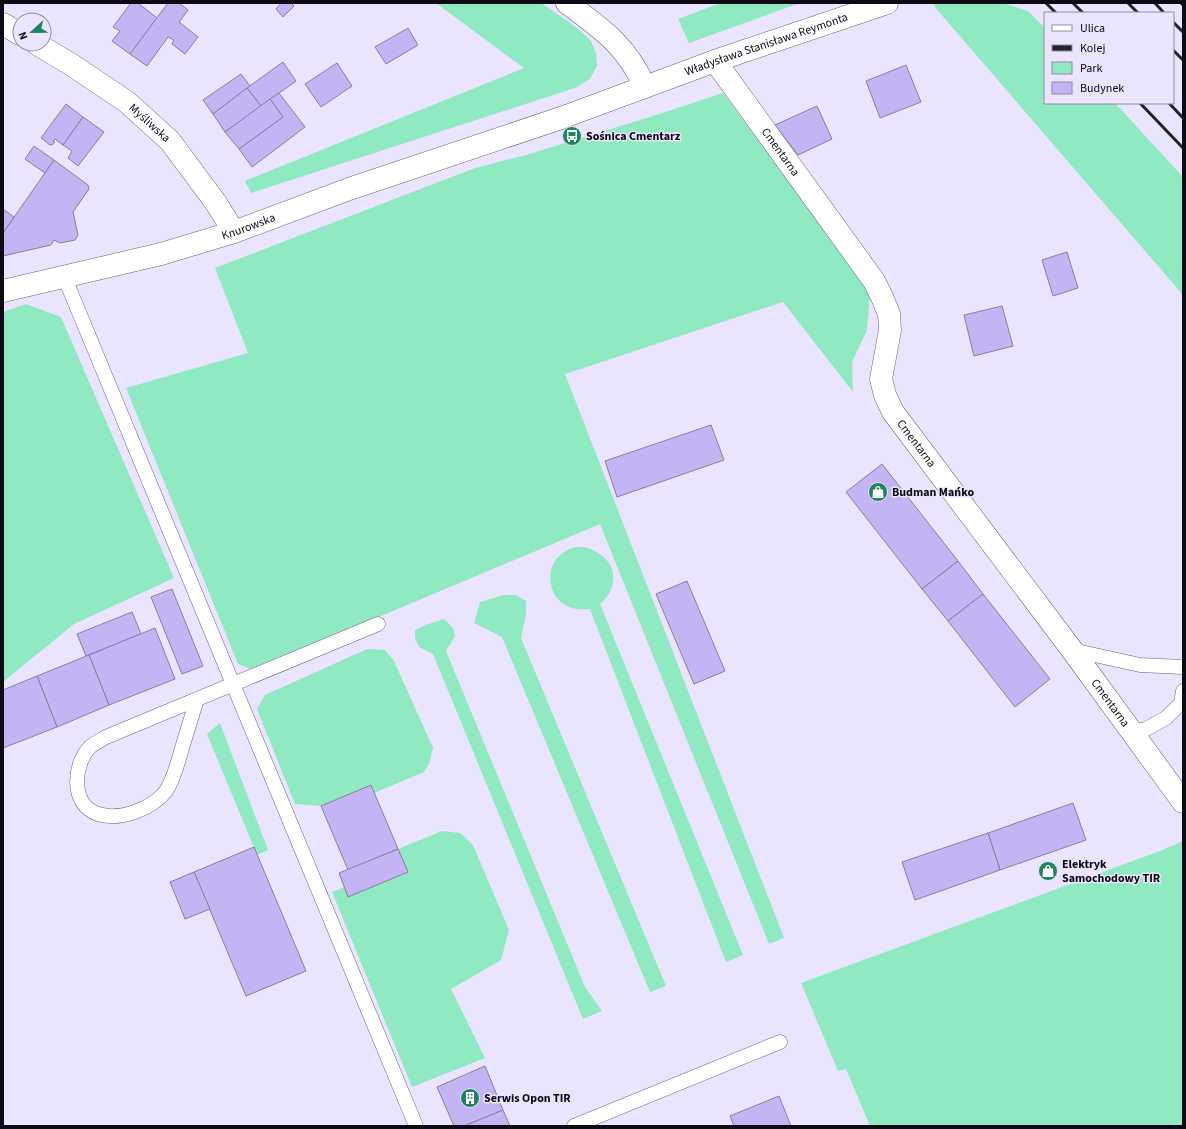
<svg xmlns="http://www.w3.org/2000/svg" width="1186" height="1129" font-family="'Source Sans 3',sans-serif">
<rect width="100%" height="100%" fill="#eae4fe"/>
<g fill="#90eac1">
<polygon points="436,3 541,3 576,27 591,41 596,53 597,66 590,79 575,88 251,193 245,181 524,68"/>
<polygon points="720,3 800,3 689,43 678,19"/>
<polygon points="938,3 1003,3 1028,11 1045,28 1045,103 1115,103 1183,177 1183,295 933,5"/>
<polygon points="723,93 870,294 867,330 852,362 853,392 783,302 565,374 784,938 769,944 600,524 253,670 238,664 126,388 248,353 215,268 475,168 526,155 650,117"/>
<polygon points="26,304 61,317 174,578 74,624 3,682 3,312"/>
<path d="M582,547C602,550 620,567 611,589C609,596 604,600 600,604L743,955L726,962L590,609C582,609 576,610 569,607C546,598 544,565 564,552C570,548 575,547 582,547Z"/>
<polygon points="504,595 516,595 526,601 526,614 521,638 666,986 650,992 502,637 474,623 480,602"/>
<polygon points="444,619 453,628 455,636 446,651 585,987 602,1011 583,1019 433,654 419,647 415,638 415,630 428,624"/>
<polygon points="367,649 385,650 394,661 433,748 429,764 424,772 374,793 371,785 321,806 295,804 257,709 265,695"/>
<polygon points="220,723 268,850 257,855 207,734"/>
<polygon points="442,831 460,833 473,845 509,930 501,960 451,989 485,1058 412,1087 332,892 344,887 398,849"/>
<polygon points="1183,841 1183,1126 870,1126 846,1069 838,1071 801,983 1160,851"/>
</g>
<g fill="#c5b4f4" stroke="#867f9c">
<polygon points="131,3 138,3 157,18 130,54 112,41 120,31 113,27"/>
<polygon points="168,3 179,3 188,10 179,22 198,37 185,54 172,44 174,40 168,37 147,66 130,54"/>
<polygon points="281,3 291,3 294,6 283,17 276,9"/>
<polygon points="408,28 418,45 386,64 375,47"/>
<polygon points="283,62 296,81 261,106 247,88"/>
<polygon points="337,63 352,86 321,107 305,84"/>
<polygon points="906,65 921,102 880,118 866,81"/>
<polygon points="241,74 250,86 213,114 203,100"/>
<polygon points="247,88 261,106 225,132 213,114"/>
<polygon points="279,93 305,127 252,167 239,149 283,117 270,99"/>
<polygon points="270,99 283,117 239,149 225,132"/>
<polygon points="66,104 83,117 63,145 55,139 53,141 55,142 52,145 50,145 41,138"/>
<polygon points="817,106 832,139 798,155 775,125"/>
<polygon points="83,117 104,132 78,166 68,158 72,151 63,145"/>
<polygon points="34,146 54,160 45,173 25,159"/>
<polygon points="54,160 88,185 89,189 73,212 78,235 75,240 60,243 54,240 51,245 3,256 3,233"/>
<polygon points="3,209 14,217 3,233"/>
<polygon points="1067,252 1078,288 1053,296 1042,260"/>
<polygon points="1002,306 1013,346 974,356 964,315"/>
<polygon points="711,425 724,460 617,497 605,461"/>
<polygon points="882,464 958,561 922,589 846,492"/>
<polygon points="958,561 983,594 948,621 922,589"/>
<polygon points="687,581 725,671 694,684 656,594"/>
<polygon points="172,589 203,666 182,674 151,597"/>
<polygon points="983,594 1050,679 1015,707 948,621"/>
<polygon points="132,612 141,634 86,656 77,634"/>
<polygon points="155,628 175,679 109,705 89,655"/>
<polygon points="89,655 109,705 57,727 37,676"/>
<polygon points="37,676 57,727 3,748 3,690"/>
<polygon points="371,785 398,849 348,870 321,806"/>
<polygon points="1073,803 1086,840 1000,870 988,833"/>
<polygon points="988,833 1000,870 915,900 902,862"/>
<polygon points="254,847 306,971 246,996 194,872"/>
<polygon points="398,849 408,872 348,897 339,873"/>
<polygon points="194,872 210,909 185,919 170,882"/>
<polygon points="485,1066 503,1110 464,1126 454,1126 437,1087"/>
<polygon points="779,1096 791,1126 734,1126 730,1116"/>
<polygon points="503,1110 510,1126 464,1126"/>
</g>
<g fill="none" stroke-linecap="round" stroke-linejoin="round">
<g stroke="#69627d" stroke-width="15">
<g id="service">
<polyline points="64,276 416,1126"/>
<polyline points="1072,650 1140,665 1183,667"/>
<path d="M197,699C192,715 187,732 182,748C178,762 174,779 166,791C152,809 120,821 98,814C70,805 73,764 90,747C95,743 101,740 106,737L378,624"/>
<polyline points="1131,732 1146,729 1166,718 1181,703 1183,691"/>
<polyline points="574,1126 780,1042"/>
</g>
</g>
<g stroke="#69627d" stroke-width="23">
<g id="minor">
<path d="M567,3C602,29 627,46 645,87"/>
<polyline points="3,24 20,34"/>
<path id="s1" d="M37,44L72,65L127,102L170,141L216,203L234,232"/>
<path id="s2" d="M715,61L874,281L882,297L889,314L890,330L881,379L885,395L893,412L1072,650L1183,802"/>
</g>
</g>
<g stroke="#69627d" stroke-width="23">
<g id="tertiary">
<path id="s3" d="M3,291L161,254L234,232L349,189L561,118L715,61L887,3"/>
</g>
</g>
<use href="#service" stroke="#fff" stroke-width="14"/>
<use href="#minor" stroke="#fff" stroke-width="22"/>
<use href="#tertiary" stroke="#fff" stroke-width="22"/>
<g stroke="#24202c" stroke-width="3">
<polyline points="1046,3 1056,13"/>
<polyline points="1073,3 1083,13"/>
<polyline points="1128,3 1138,13"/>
<polyline points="1155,3 1164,13"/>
<polyline points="1181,3 1183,5"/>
<polyline points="1173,22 1183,32"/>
<polyline points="1173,50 1183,60"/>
<polyline points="1140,103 1183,148"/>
<polyline points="1169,103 1183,118"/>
</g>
</g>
<defs>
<g id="bus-disc" transform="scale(1)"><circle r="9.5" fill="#1d845e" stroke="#eae4fe"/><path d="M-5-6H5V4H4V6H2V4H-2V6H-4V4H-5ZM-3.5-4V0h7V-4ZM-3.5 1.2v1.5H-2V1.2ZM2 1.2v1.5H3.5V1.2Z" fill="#fff"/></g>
<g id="shop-disc" transform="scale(1)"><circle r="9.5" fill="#1d845e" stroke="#eae4fe"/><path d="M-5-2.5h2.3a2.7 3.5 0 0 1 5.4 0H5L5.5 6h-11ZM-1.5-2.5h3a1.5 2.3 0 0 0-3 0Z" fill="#fff"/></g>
<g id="building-disc" transform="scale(1)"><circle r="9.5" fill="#1d845e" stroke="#eae4fe"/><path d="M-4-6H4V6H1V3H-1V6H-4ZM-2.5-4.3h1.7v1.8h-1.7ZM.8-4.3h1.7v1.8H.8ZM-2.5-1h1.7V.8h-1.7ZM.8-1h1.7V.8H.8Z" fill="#fff"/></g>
</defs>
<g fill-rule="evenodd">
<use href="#bus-disc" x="572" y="136"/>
<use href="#shop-disc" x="878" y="492"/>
<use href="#shop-disc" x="1048" y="871"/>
<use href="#building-disc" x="470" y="1098"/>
</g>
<g text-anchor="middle" stroke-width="3" stroke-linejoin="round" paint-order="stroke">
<g font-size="12" fill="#0d0a14" stroke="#eae4fe">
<text dy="4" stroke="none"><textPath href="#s3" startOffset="803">Władysława Stanisława Reymonta</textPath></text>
<text dy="4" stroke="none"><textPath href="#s1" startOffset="138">Myśliwska</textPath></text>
<text dy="4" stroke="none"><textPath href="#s2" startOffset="112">Cmentarna</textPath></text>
<text dy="4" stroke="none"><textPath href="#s3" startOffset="254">Knurowska</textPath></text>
<text dy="4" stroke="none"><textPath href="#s2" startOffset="448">Cmentarna</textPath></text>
<text dy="4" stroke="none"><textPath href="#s2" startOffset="772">Cmentarna</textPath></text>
</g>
<g font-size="12" font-weight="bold" fill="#0d0a14" stroke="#eae4fe" text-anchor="start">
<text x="586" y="140">Sośnica Cmentarz</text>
<text x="892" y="496">Budman Mańko</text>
<text x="1062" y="868">Elektryk<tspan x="1062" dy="14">Samochodowy TIR</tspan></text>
<text x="484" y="1102">Serwis Opon TIR</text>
</g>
</g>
<rect width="1186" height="1129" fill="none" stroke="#0d0a14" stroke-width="8"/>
<rect x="1044" y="12" width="130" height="92" fill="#eae4fe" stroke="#928da0"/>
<rect x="1052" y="25" width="20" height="6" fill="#ffffff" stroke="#928da0"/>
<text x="1080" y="32" font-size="12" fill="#0d0a14">Ulica</text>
<rect x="1052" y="45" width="20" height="6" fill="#24202c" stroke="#928da0"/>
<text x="1080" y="52" font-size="12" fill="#0d0a14">Kolej</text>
<rect x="1052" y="62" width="20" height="12" fill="#90eac1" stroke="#928da0"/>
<text x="1080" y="72" font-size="12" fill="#0d0a14">Park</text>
<rect x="1052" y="82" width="20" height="12" fill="#c5b4f4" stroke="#928da0"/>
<text x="1080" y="92" font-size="12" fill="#0d0a14">Budynek</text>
<g transform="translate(32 32) rotate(248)"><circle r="19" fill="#eae4fe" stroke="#928da0"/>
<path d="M0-3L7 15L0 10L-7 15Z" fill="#1d845e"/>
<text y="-6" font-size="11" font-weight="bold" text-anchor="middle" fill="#0d0a14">N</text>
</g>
</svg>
